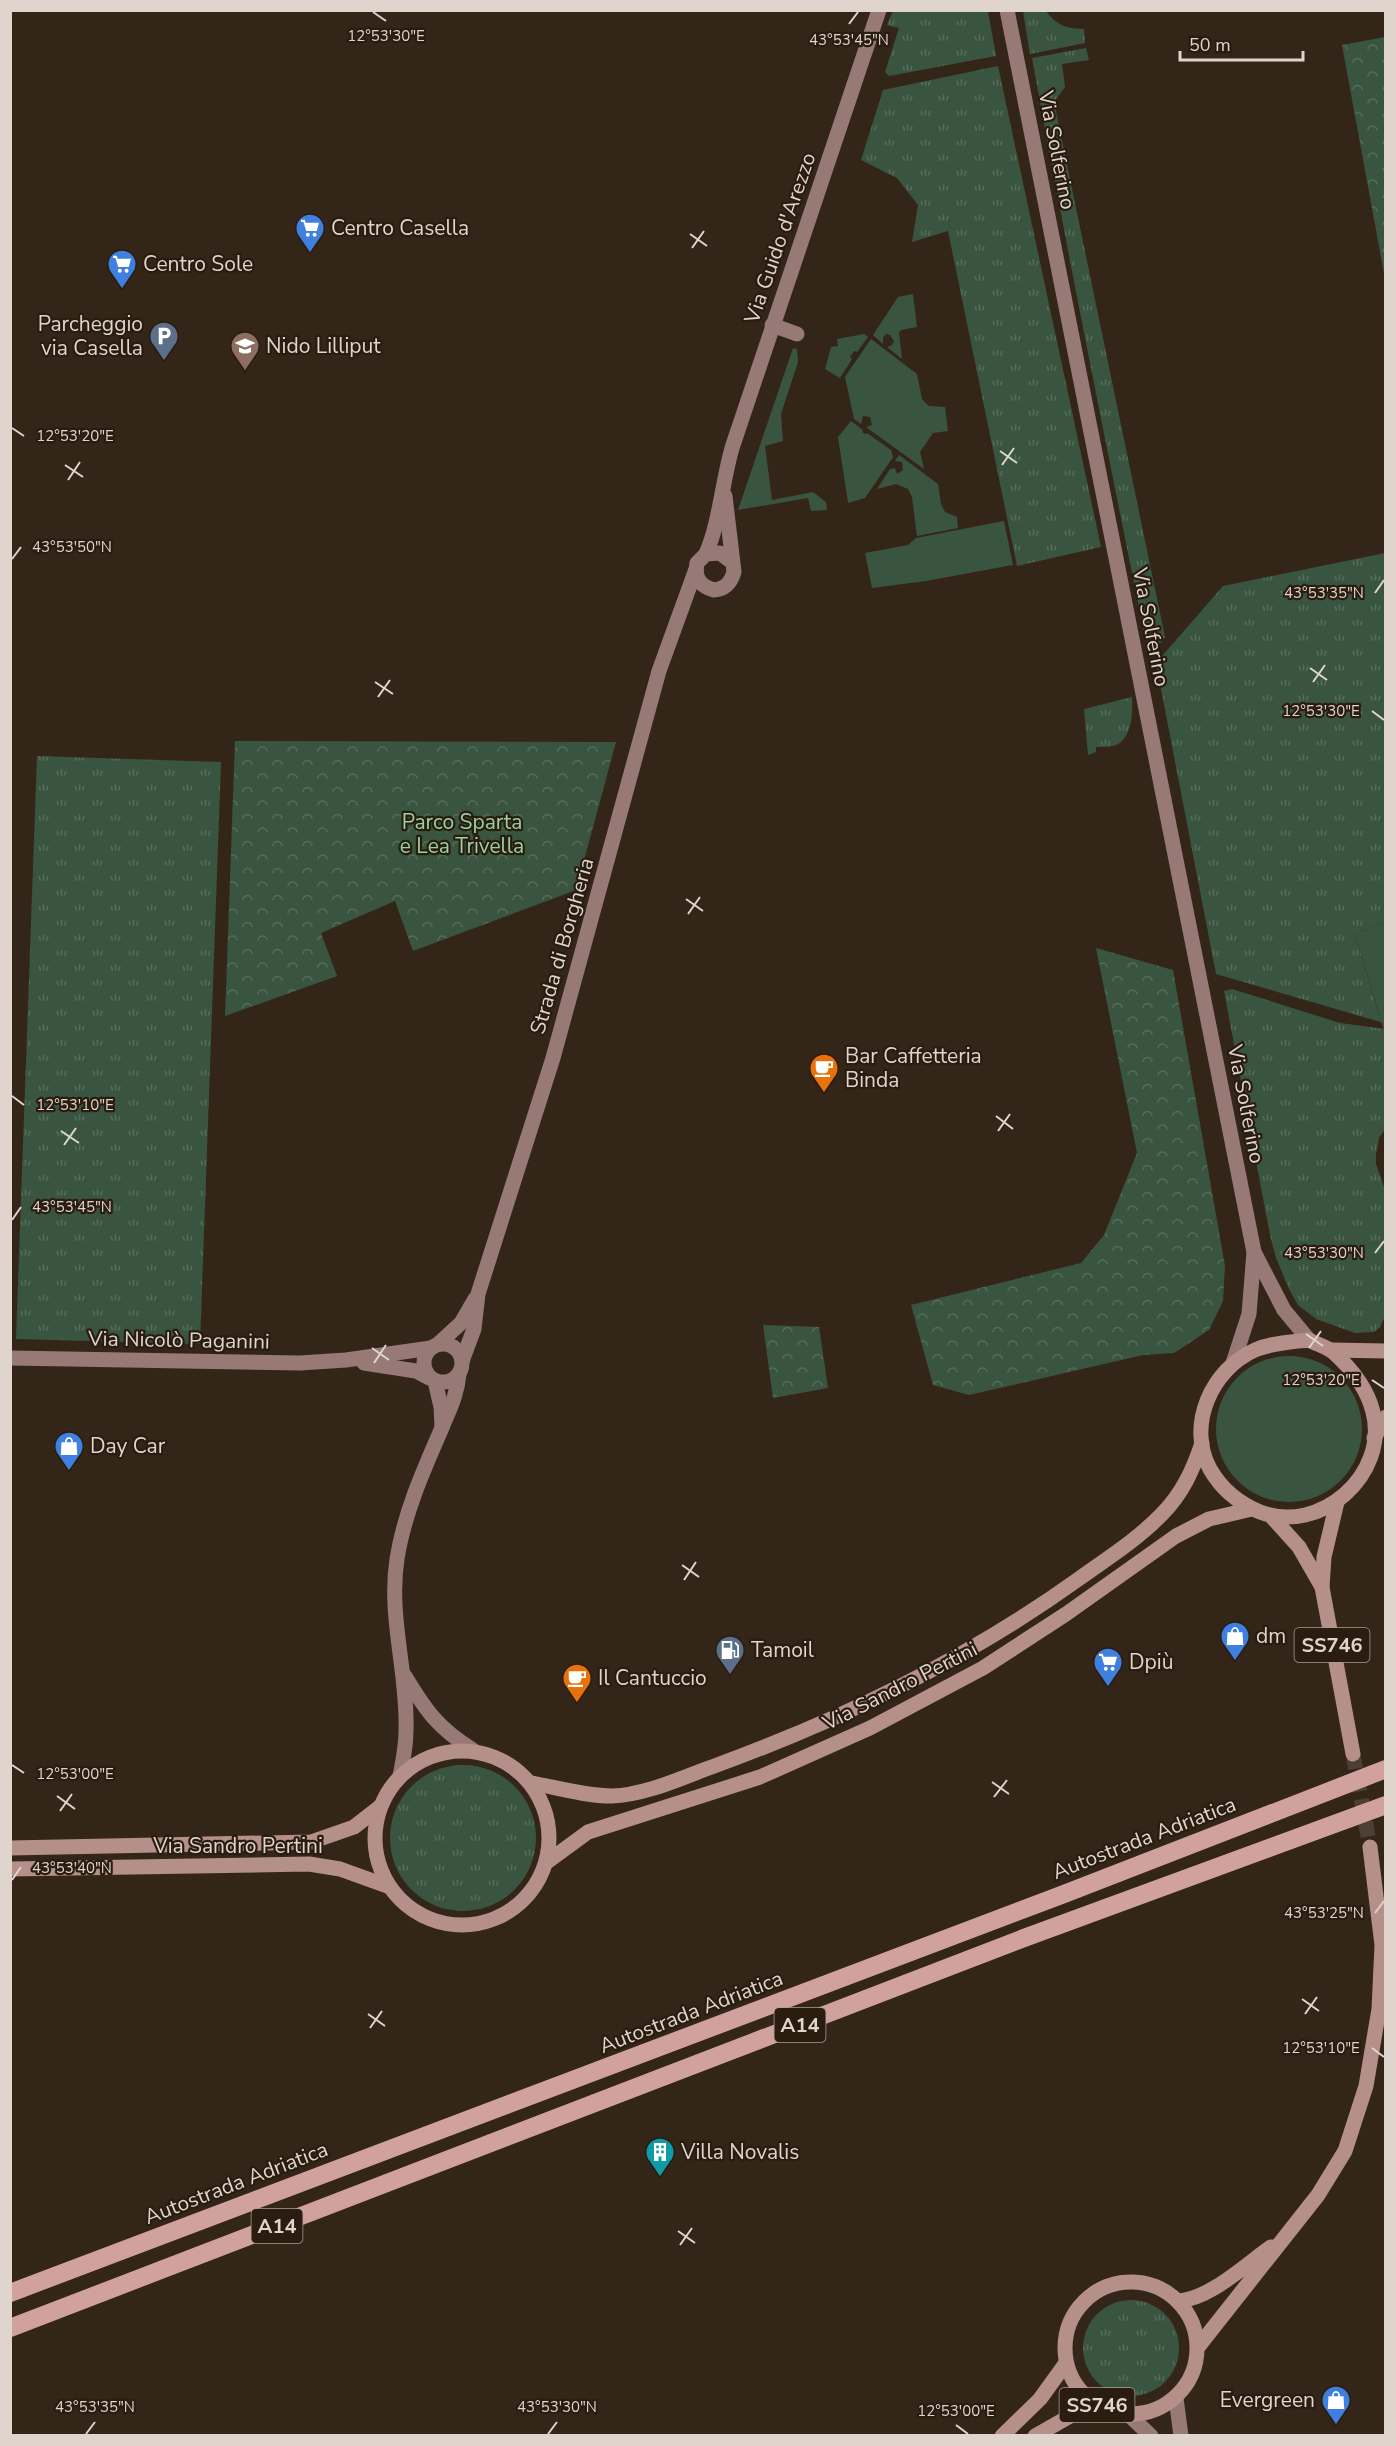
<svg xmlns="http://www.w3.org/2000/svg" width="1396" height="2446" font-family="'Nunito Sans',sans-serif">
<defs>
<pattern id="grass-tufts" width="24" height="20" patternUnits="userSpaceOnUse" patternTransform="scale(1.5)"><rect width="24" height="20" fill="#39553f"/><path d="M3 7l-1-3M5 7V3M7 7l1-3M15 17l-1-3M17 17v-4M19 17l1-3" fill="none" stroke="#556d5a"/></pattern>
<pattern id="park-crowns" width="20" height="18" patternUnits="userSpaceOnUse" patternTransform="scale(1.5)"><rect width="20" height="18" fill="#39553f"/><path d="M2 6a3 3 0 1 1 6 0M12 15a3 3 0 1 1 6 0" fill="none" stroke="#556d5a"/></pattern>
</defs>
<rect width="100%" height="100%" fill="#342519"/>
<g fill="url(#grass-tufts)">
<polygon points="988,11 996,56 889,76 885,72 899,28 887,25 893,11"/>
<path d="M1023,11H1046C1056,25 1067,29 1084,29L1085,43L1030,54Z"/>
<path d="M1086,48L1089,60L1062,64L1065,87L1054,102L1165,637L1152,654L1145,637C1106,444 1067,252 1032,58Z"/>
<polygon points="998,66 1101,547 1017,566 948,231 912,242 918,205 897,178 861,160 883,90"/>
<polygon points="1385,553 1385,923 1355,934 1379,1015 1384,1023 1216,974 1156,663 1223,586"/>
<path d="M1132,697C1133,711 1132,739 1116,745C1110,747 1102,747 1096,747V752L1088,755L1084,709Z"/>
<polygon points="37,756 221,762 200,1344 16,1339"/>
<polygon points="1232,989 1340,1023 1385,1029 1385,1129 1379,1138 1376,1154 1376,1164 1385,1190 1386,1314 1380,1327 1374,1332 1355,1333 1316,1319 1298,1305 1289,1289 1276,1258 1270,1235 1224,991"/>
<circle cx="463" cy="1838" r="73"/>
<circle cx="1131" cy="2348" r="48"/>
</g>
<g fill="url(#park-crowns)">
<polygon points="1385,37 1386,37 1385,279 1342,45"/>
<polygon points="235,741 616,742 576,890 413,951 395,901 321,933 337,976 225,1016"/>
<polygon points="1096,948 1173,970 1225,1266 1223,1301 1209,1330 1174,1353 1143,1355 969,1395 933,1385 911,1305 1081,1263 1104,1235 1137,1153"/>
<polygon points="763,1325 819,1327 828,1388 773,1398"/>
</g>
<g fill="#39553f">
<polygon points="913,294 917,327 901,330 899,333 902,359 887,347 892,345 894,341 890,335 886,334 883,337 883,344 873,335 898,297"/>
<polygon points="864,334 868,337 857,352 854,351 850,357 852,359 840,378 825,369 831,347 838,346 837,339"/>
<polygon points="871,339 917,374 922,399 929,406 945,407 948,431 933,433 920,452 924,469 866,427 872,425 870,417 863,416 861,424 854,419 845,377"/>
<polygon points="793,348 797,349 798,362 781,414 783,441 765,446 772,500 813,492 826,502 827,510 811,511 808,498 738,510"/>
<polygon points="851,421 863,430 862,432 865,434 867,433 891,450 893,457 865,498 848,503 838,437"/>
<polygon points="899,455 938,484 941,504 945,512 957,517 958,528 917,536 912,497 908,489 896,484 877,489 890,469 895,468 897,474 903,470 902,462 895,461"/>
<polygon points="1004,521 1013,565 926,581 872,588 865,553 908,545 916,538"/>
<polygon points="1385,923 1386,923 1385,1034 1355,934"/>
<circle cx="1289" cy="1429" r="73"/>
</g>
<g fill="none" stroke-linecap="round" stroke-linejoin="round">
<polyline stroke="#4e3f34" stroke-width="15" stroke-dasharray="15 8" stroke-linecap="butt" points="1353,1754 1370,1847"/>
<g stroke="#977975" stroke-width="15">
<polyline points="1007,10 1254,1252 1284,1310 1309,1340"/>
<polyline points="772,325 797,334"/>
<path d="M725,496L734,572C731,582 726,589 714,590C700,586 694,578 697,563L706,554L720,553L732,562"/>
<path d="M706,554C720,521 722,483 732,448L879,10"/>
<circle cx="443" cy="1363" r="19"/>
<polyline points="437,1345 461,1323 475,1299"/>
<polyline points="10,1358 300,1363 346,1360 431,1348"/>
<polyline points="462,1361 474,1329 478,1294 553,1058 659,671 696,569"/>
<polyline points="364,1363 416,1371 429,1378"/>
<polyline points="1233,1363 1249,1314 1254,1252"/>
<polyline points="435,1381 441,1407 442,1427"/>
<path d="M405,1676C426,1711 438,1728 473,1750"/>
<path d="M400,1776C403,1761 406,1747 406,1731C408,1673 388,1617 397,1559C404,1514 423,1471 441,1430C449,1410 457,1396 459,1374"/>
<polyline points="1176,2398 1181,2436"/>
<polyline points="1129,2415 1151,2436"/>
</g>
<g stroke="#b58f8a" stroke-width="15">
<path d="M1309,1340C1316,1344 1327,1347 1333,1352C1351,1368 1367,1388 1373,1412C1389,1475 1320,1535 1260,1512C1238,1503 1222,1490 1210,1469C1186,1425 1212,1369 1255,1350C1271,1343 1291,1342 1309,1340Z"/>
<polyline points="1331,1350 1386,1351"/>
<polyline points="1374,1438 1386,1417"/>
<polyline points="1337,1502 1324,1557 1322,1587 1353,1754"/>
<polyline points="1271,1516 1299,1547 1322,1587"/>
<circle cx="462" cy="1838" r="87"/>
<path d="M532,1783C558,1788 586,1796 612,1796C647,1795 685,1776 717,1765C845,1718 969,1658 1080,1578C1108,1558 1138,1539 1162,1514C1182,1494 1193,1470 1202,1443"/>
<polyline points="10,1848 311,1842 354,1827 381,1806"/>
<polyline points="547,1862 588,1832 760,1777 870,1728 983,1668 1066,1614 1176,1536 1209,1519 1252,1509"/>
<polyline points="10,1869 309,1864 340,1869 390,1887"/>
<circle cx="1131" cy="2348" r="66"/>
<path d="M1178,2301C1210,2299 1245,2265 1271,2247"/>
<polyline points="1198,2347 1318,2195 1345,2151 1366,2086 1379,2009 1382,1945 1370,1847"/>
<polyline points="1002,2436 1040,2399 1066,2363"/>
<polyline points="1035,2436 1093,2403"/>
</g>
<g stroke="#d1a29d" stroke-width="18">
<polyline points="10,2293 1064,1894 1386,1769"/>
<polyline points="10,2328 1024,1938 1386,1805"/>
</g>
</g>
<path fill="none" stroke="#dfd5cd" stroke-width="2" d="M373,12L386,21M849,24L858,12M690,234L707,246M692,248L704,231M12,428L24,436M1000,451L1017,463M65,465L83,477M1002,465L1014,448M68,480L80,462M12,559L21,547M1375,593L1384,580M1310,668L1327,680M375,682L393,694M1313,682L1325,665M378,697L390,680M1372,711L1384,720M686,899L703,911M688,914L700,897M12,1096L24,1105M996,1116L1013,1129M61,1131L79,1143M998,1131L1010,1114M64,1145L76,1128M12,1220L21,1207M1375,1253L1384,1241M1306,1334L1323,1346M372,1348L389,1360M1309,1348L1321,1331M374,1363L386,1345M1372,1380L1384,1388M682,1565L699,1577M684,1580L696,1562M12,1765L24,1773M992,1782L1009,1794M57,1796L75,1809M994,1797L1007,1780M60,1811L72,1794M12,1880L21,1867M1375,1913L1384,1901M1302,1999L1319,2011M368,2014L385,2026M1305,2014L1317,1997M370,2028L382,2011M1372,2048L1384,2057M678,2231L695,2243M680,2245L692,2228M956,2425L968,2434M86,2434L95,2422M548,2434L557,2422"/>
<defs>
<g id="supermarket-pin" transform="scale(1.5)"><path d="M0 17L-7.5 6A9.5 9.5 0 1 1 7.5 6Z" fill="#3f7fe0" stroke="#2a1c0f"/><path d="M-6-5.5h2.5l.6 2H6L4.5 2H-2.5L-4.4-4H-6ZM-1.5 3.2a1.3 1.3 0 1 0 .1 0ZM3 3.2a1.3 1.3 0 1 0 .1 0Z" fill="#fff"/></g>
<g id="parking-pin" transform="scale(1.5)"><path d="M0 17L-7.5 6A9.5 9.5 0 1 1 7.5 6Z" fill="#5c6f8a" stroke="#2a1c0f"/><path d="M-3.5-5.5H1a3.5 3.5 0 0 1 0 7H-1V5.5H-3.5ZM-1-3.4V-.6H.8a1.4 1.4 0 0 0 0-2.8Z" fill="#fff"/></g>
<g id="school-pin" transform="scale(1.5)"><path d="M0 17L-7.5 6A9.5 9.5 0 1 1 7.5 6Z" fill="#8d6e63" stroke="#2a1c0f"/><path d="M0-5L7-2L0 1L-7-2ZM-4 1L0 2.5L4 1V4Q0 6-4 4Z" fill="#fff"/></g>
<g id="cafe-pin" transform="scale(1.5)"><path d="M0 17L-7.5 6A9.5 9.5 0 1 1 7.5 6Z" fill="#e8710a" stroke="#2a1c0f"/><path d="M-5.5-4.5H6V0H3Q3 3.5 0 3.5H-2.5Q-5.5 3.5-5.5 0ZM3-3.2v2h1.7v-2ZM-6 4.5H4V6H-6Z" fill="#fff"/></g>
<g id="shop-pin" transform="scale(1.5)"><path d="M0 17L-7.5 6A9.5 9.5 0 1 1 7.5 6Z" fill="#3f7fe0" stroke="#2a1c0f"/><path d="M-5-2.5h2.3a2.7 3.5 0 0 1 5.4 0H5L5.5 6h-11ZM-1.5-2.5h3a1.5 2.3 0 0 0-3 0Z" fill="#fff"/></g>
<g id="fuel-pin" transform="scale(1.5)"><path d="M0 17L-7.5 6A9.5 9.5 0 1 1 7.5 6Z" fill="#5c6f8a" stroke="#2a1c0f"/><path d="M-5.5-6h7V0h2V4h1.3V-2.5L3-4.5l.8-.8L6-3V5H2.5V1h-1V6h-7ZM-4.2-4.7v3.2H.2V-4.7Z" fill="#fff"/></g>
<g id="building-pin" transform="scale(1.5)"><path d="M0 17L-7.5 6A9.5 9.5 0 1 1 7.5 6Z" fill="#0f9aa8" stroke="#2a1c0f"/><path d="M-4-6H4V6H1V3H-1V6H-4ZM-2.5-4.3h1.7v1.8h-1.7ZM.8-4.3h1.7v1.8H.8ZM-2.5-1h1.7V.8h-1.7ZM.8-1h1.7V.8H.8Z" fill="#fff"/></g>
</defs>
<g fill-rule="evenodd">
<use href="#supermarket-pin" x="310" y="228"/>
<use href="#supermarket-pin" x="122" y="264"/>
<use href="#parking-pin" x="164" y="336"/>
<use href="#school-pin" x="245" y="346"/>
<use href="#cafe-pin" x="824" y="1068"/>
<use href="#shop-pin" x="69" y="1446"/>
<use href="#shop-pin" x="1235" y="1636"/>
<use href="#fuel-pin" x="730" y="1650"/>
<use href="#supermarket-pin" x="1108" y="1662"/>
<use href="#cafe-pin" x="577" y="1678"/>
<use href="#building-pin" x="660" y="2152"/>
<use href="#shop-pin" x="1336" y="2400"/>
</g>
<g text-anchor="middle" stroke-width="4.5" stroke-linejoin="round" paint-order="stroke">
<g fill="#2a1c0f" stroke="#a99e94" stroke-width="1.5">
<rect x="1294.5" y="1628" width="75" height="34" rx="4.5"/>
<rect x="774.5" y="2008" width="51" height="34" rx="4.5"/>
<rect x="251.5" y="2209" width="51" height="34" rx="4.5"/>
<rect x="1059.5" y="2388" width="75" height="34" rx="4.5"/>
</g>
<g font-size="20" font-weight="bold" fill="#dfd5cd">
<text x="1332" y="1652">SS746</text>
<text x="800" y="2032">A14</text>
<text x="277" y="2233">A14</text>
<text x="1097" y="2412">SS746</text>
</g>
<g font-size="21" fill="#dfd5cd" stroke="#2a1c0f">
<text transform="translate(1057 150) rotate(79)" y="7">Via Solferino</text>
<text transform="translate(780 238) rotate(-71)" y="7">Via Guido d'Arezzo</text>
<text transform="translate(1151 627) rotate(79)" y="7">Via Solferino</text>
<text transform="translate(562 946) rotate(-74)" y="7">Strada di Borgheria</text>
<text transform="translate(1246 1104) rotate(79)" y="7">Via Solferino</text>
<text transform="translate(179 1340) rotate(1)" y="7">Via Nicolò Paganini</text>
<text transform="translate(900 1686) rotate(-27)" y="7">Via Sandro Pertini</text>
<text transform="translate(1144 1838) rotate(-21)" y="7">Autostrada Adriatica</text>
<text x="238" y="1853">Via Sandro Pertini</text>
<text transform="translate(691 2012) rotate(-21)" y="7">Autostrada Adriatica</text>
<text transform="translate(236 2183) rotate(-21)" y="7">Autostrada Adriatica</text>
</g>
<g font-size="21" fill="#dfd5cd" stroke="#2a1c0f" text-anchor="start">
<text x="331" y="235">Centro Casella</text>
<text x="143" y="271">Centro Sole</text>
<text x="143" y="331" text-anchor="end">Parcheggio<tspan x="143" dy="24">via Casella</tspan></text>
<text x="266" y="353">Nido Lilliput</text>
<text x="845" y="1063">Bar Caffetteria<tspan x="845" dy="24">Binda</tspan></text>
<text x="90" y="1453">Day Car</text>
<text x="1256" y="1643">dm</text>
<text x="751" y="1657">Tamoil</text>
<text x="1129" y="1669">Dpiù</text>
<text x="598" y="1685">Il Cantuccio</text>
<text x="681" y="2159">Villa Novalis</text>
<text x="1315" y="2407" text-anchor="end">Evergreen</text>
</g>
<g font-size="21" fill="#98d1a5" stroke="#2a1c0f">
<text x="462" y="829">Parco Sparta<tspan x="462" dy="24">e Lea Trivella</tspan></text>
</g>
</g>
<g font-size="15" text-anchor="middle" fill="#dfd5cd" stroke="#2a1c0f" stroke-width="4.5" stroke-linejoin="round" paint-order="stroke">
<text x="386" y="41">12°53'30"E</text>
<text x="849" y="45">43°53'45"N</text>
<text x="75" y="441">12°53'20"E</text>
<text x="72" y="552">43°53'50"N</text>
<text x="1324" y="598">43°53'35"N</text>
<text x="1321" y="716">12°53'30"E</text>
<text x="75" y="1110">12°53'10"E</text>
<text x="72" y="1212">43°53'45"N</text>
<text x="1324" y="1258">43°53'30"N</text>
<text x="1321" y="1385">12°53'20"E</text>
<text x="75" y="1779">12°53'00"E</text>
<text x="72" y="1873">43°53'40"N</text>
<text x="1324" y="1918">43°53'25"N</text>
<text x="1321" y="2053">12°53'10"E</text>
<text x="95" y="2412">43°53'35"N</text>
<text x="557" y="2412">43°53'30"N</text>
<text x="956" y="2416">12°53'00"E</text>
</g>
<rect width="1396" height="2446" fill="none" stroke="#dfd5cd" stroke-width="24"/>
<path d="M1180 51v9h123v-9" fill="none" stroke="#dfd5cd" stroke-width="3"/>
<text x="1189" y="51" font-size="18" fill="#dfd5cd" stroke="#2a1c0f" stroke-width="4.5" paint-order="stroke">50 m</text>
</svg>
